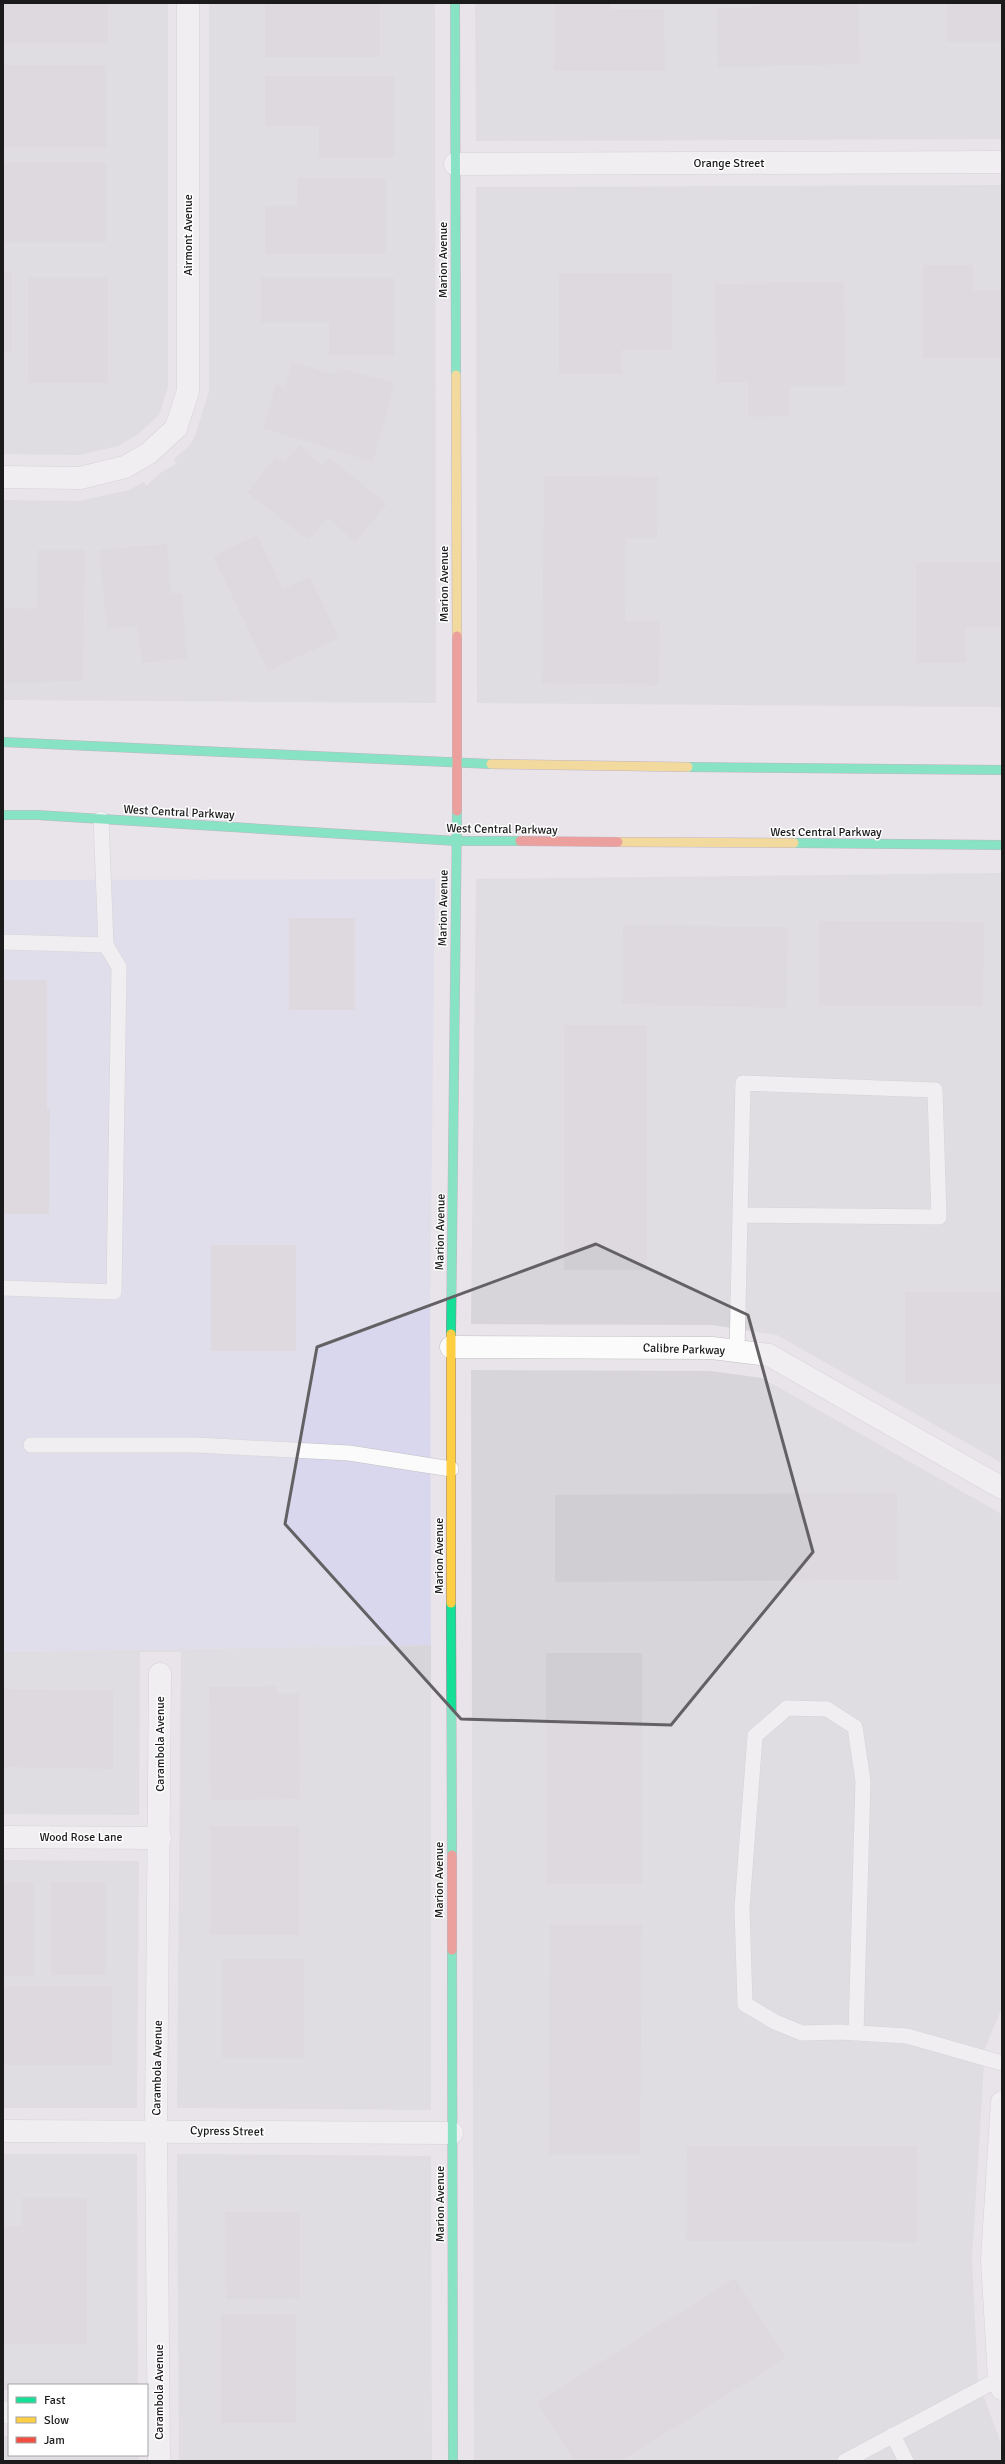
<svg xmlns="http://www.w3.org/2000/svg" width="1005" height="2464" font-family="Signika,sans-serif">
<rect width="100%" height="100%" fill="#e8e4ea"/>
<g fill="#d7d5d9">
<polygon points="3,3 168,3 168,387 159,415 138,434 118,446 79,455 3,454"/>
<polygon points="209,3 435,3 436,703 3,700 3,500 80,501 129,490 144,482 146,486 160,473 176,464 174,459 189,446 195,436 209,391"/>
<polygon points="475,3 1002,3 1002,139 476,141"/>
<polygon points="1002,185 1002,707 477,703 476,187"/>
<polygon points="1002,873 1002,1463 777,1335 712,1325 471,1324 476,879"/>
<polygon points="471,1370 711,1371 762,1378 1000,1513 1002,1518 1002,2008 985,2048 972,2258 978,2381 1002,2446 1002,2461 474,2461"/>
<polygon points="431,1645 431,2110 177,2108 181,1652 140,1652 139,1815 3,1814 3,1652"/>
<polygon points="3,1860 139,1861 137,2108 3,2108"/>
<polygon points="3,2154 137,2154 138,2385 9,2385 9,2390 3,2390"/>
<polygon points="177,2154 431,2156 432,2461 179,2461"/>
<polygon points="3,2436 9,2436 9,2455 139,2455 139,2461 3,2461"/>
</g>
<polygon fill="#d9d7ee" points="435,879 430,1324 431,1645 3,1652 3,880"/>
<g fill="#d0cdd3">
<rect x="3" y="3" width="105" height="40"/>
<rect x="265" y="3" width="115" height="54"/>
<polygon points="554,3 611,3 611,9 664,9 665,71 554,71"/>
<polygon points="759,3 858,3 860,64 718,67 717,8 759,7"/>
<rect x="946" y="3" width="56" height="39"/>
<rect x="3" y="65" width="103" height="82"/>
<polygon points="265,76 394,76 394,157 319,157 319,126 265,126"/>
<rect x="3" y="163" width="103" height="79"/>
<polygon points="297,178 386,178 386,254 265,254 265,206 297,206"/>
<polygon points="923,265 973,265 973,290 1002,290 1002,358 923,358"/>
<rect x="3" y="271" width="9" height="82"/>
<polygon points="559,273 672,273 672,350 622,350 622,374 559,374"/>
<rect x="28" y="278" width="80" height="105"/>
<polygon points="261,278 394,278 394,355 329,355 329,322 261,322"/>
<polygon points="844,282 846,386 790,386 790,416 748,417 748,382 716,383 715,284"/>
<polygon points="292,362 336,375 337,368 395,383 373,462 263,428 276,384 285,388"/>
<polygon points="299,445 322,465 330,458 387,504 355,542 328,518 308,540 247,492 276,457 284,463"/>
<polygon points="544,476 658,477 657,538 626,538 625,621 660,621 659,685 542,683"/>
<polygon points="257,535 283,589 310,577 339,638 268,671 213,556"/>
<polygon points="167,544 171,593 182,593 187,658 142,663 137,626 107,628 99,550"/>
<polygon points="38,550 85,550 83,681 6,683 5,608 37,609"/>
<polygon points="916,563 1000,563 1000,627 966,627 966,663 916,663"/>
<rect x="289" y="918" width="66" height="92"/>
<polygon points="819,921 984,922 983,1006 819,1005"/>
<polygon points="623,925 788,927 786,1008 622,1004"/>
<polygon points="3,980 47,980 47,1109 50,1109 49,1214 3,1214"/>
<rect x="564" y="1025" width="83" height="245"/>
<rect x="211" y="1245" width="85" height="106"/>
<rect x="905" y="1292" width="97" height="92"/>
<polygon points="897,1493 898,1580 555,1582 555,1495"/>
<rect x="546" y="1653" width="96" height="231"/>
<polygon points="277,1686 277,1694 299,1694 300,1799 210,1800 209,1687"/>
<polygon points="3,1689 113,1691 113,1769 3,1767"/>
<rect x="210" y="1826" width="89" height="109"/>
<rect x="3" y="1882" width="31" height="94"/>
<rect x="51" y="1882" width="55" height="93"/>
<polygon points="550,1925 642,1925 640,2154 549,2154"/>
<rect x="222" y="1959" width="82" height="99"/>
<rect x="3" y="1986" width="109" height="79"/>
<polygon points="687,2146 917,2146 917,2242 686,2241"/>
<polygon points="22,2198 87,2198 87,2344 3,2344 3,2226 22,2226"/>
<polygon points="225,2212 300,2212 300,2298 226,2299"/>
<polygon points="735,2278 786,2358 621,2461 574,2461 537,2402"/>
<rect x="221" y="2314" width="75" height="109"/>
</g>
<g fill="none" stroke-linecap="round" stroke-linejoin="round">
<g stroke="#c2c0c2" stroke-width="16">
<g id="lane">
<polyline points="3,942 106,945 101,819"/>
<polyline points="3,1288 114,1292 119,967 106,945"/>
<polyline points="737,1351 743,1083 935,1090 939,1217 740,1215"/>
<polyline points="31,1445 196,1445 349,1453 451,1469"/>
<polyline points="856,2033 863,1781 855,1727 827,1709 787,1708 755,1736 742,1908 745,2004 775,2022 802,2033 840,2032 907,2036 1002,2063"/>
<polyline points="893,2435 906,2461"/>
<polyline points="845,2461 999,2379"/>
</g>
</g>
<g stroke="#c2c0c2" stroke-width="23">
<g id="street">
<polyline points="455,164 1002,162"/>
<polyline points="3,477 80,478 125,467 149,453 176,428 188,391 188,3"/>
<polyline points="451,1347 712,1348 769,1355 1002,1488"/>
<polyline points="3,1837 160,1838"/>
<polyline points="1002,2102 992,2260 999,2379 1002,2389"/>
<polyline points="3,2131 452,2133"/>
<polyline points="3,2412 9,2413"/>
<polyline points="159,2461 156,2131 160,1674"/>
</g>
</g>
<g stroke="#947c93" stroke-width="10">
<g id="fast">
<polyline points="455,3 456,375"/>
<polyline points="3,742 491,764"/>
<polyline points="688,767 1002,770"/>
<polyline points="3,815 37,815 456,841 520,841"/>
<polyline points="794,843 1002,845"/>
<polyline points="451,1334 457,811"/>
<polyline points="451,1603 452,1855"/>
<polyline points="452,1950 453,2461"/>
</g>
</g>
<g stroke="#947c93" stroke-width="10">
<g id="slow">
<polyline points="456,375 457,636"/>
<polyline points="491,764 688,767"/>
<polyline points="618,842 794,843"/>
<polyline points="451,1334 451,1603"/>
</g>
</g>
<g stroke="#947c93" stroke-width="10">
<g id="jam">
<polyline points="457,811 457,636"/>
<polyline points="520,841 618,842"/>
<polyline points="452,1855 452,1950"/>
</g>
</g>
<use href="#lane" stroke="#fcfbfc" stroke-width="15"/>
<use href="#street" stroke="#fcfbfc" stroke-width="22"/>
<use href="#fast" stroke="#16e098" stroke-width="9"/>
<use href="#slow" stroke="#ffcf43" stroke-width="9"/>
<use href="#jam" stroke="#f24e42" stroke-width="9"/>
</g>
<path d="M0 0H1005V2464H0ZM596,1244L748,1315L813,1552L671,1725L461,1719L285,1524L317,1347Z" fill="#e8e4ea" fill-opacity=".55" fill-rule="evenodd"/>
<path fill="none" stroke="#636163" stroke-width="3" stroke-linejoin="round" d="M596,1244L748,1315L813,1552L671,1725L461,1719L285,1524L317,1347Z"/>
<g text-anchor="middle" stroke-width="3" stroke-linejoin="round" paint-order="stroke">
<g font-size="12" fill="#1b1b1b" stroke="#fff">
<text x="729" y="167">Orange Street</text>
<text transform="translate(188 235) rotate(-90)" y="4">Airmont Avenue</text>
<text transform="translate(443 260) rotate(-90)" y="4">Marion Avenue</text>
<text transform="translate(444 584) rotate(-90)" y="4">Marion Avenue</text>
<text transform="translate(179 812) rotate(3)" y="4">West Central Parkway</text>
<text transform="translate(502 829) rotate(1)" y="4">West Central Parkway</text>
<text x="826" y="836">West Central Parkway</text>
<text transform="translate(443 908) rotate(-89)" y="4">Marion Avenue</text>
<text transform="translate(440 1232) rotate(-89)" y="4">Marion Avenue</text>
<text transform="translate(684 1349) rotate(2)" y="4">Calibre Parkway</text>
<text transform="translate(439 1556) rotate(-90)" y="4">Marion Avenue</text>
<text transform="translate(160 1744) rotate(-90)" y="4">Carambola Avenue</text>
<text x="81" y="1841">Wood Rose Lane</text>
<text transform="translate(439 1880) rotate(-90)" y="4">Marion Avenue</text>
<text transform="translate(157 2068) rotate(-89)" y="4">Carambola Avenue</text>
<text transform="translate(227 2131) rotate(1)" y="4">Cypress Street</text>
<text transform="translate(440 2204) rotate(-90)" y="4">Marion Avenue</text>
<text transform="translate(159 2392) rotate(-90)" y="4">Carambola Avenue</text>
</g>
</g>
<rect width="1005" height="2464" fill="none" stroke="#1b1b1b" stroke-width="8"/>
<rect x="8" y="2384" width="140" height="72" fill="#ffffff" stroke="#a4a4a4"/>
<rect x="16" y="2397" width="20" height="6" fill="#16e098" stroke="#a4a4a4"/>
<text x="44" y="2404" font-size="12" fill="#1b1b1b">Fast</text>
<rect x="16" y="2417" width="20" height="6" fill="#ffcf43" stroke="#a4a4a4"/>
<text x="44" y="2424" font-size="12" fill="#1b1b1b">Slow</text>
<rect x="16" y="2437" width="20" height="6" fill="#f24e42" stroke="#a4a4a4"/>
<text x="44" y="2444" font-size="12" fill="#1b1b1b">Jam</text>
</svg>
